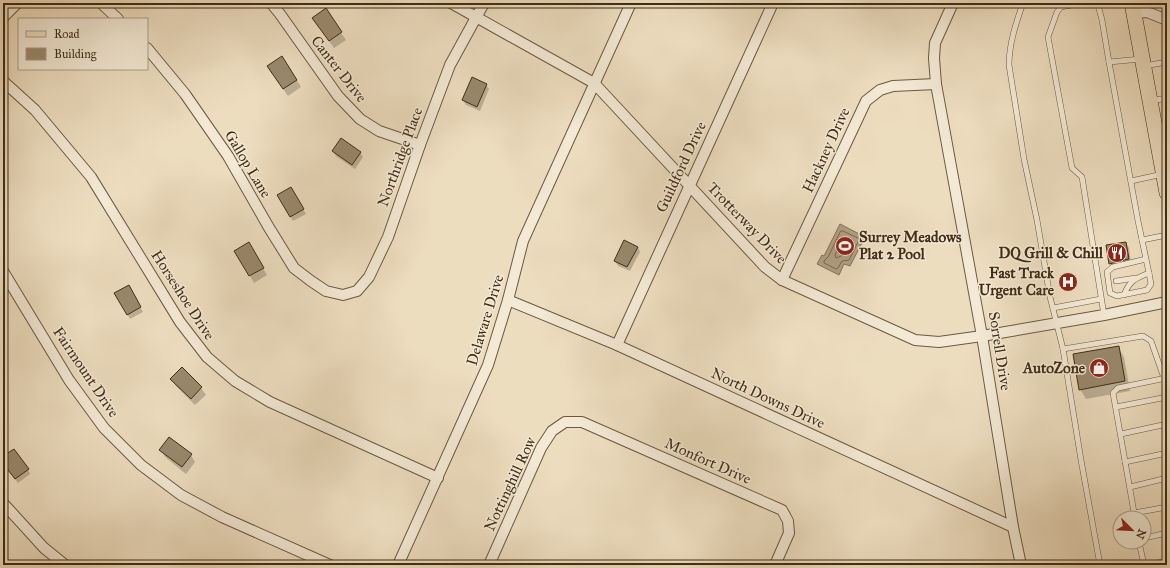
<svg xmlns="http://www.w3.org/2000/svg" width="1170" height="568" font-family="'IM FELL Great Primer',serif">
<rect width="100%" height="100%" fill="#edddbf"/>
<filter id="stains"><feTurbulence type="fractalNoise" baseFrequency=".005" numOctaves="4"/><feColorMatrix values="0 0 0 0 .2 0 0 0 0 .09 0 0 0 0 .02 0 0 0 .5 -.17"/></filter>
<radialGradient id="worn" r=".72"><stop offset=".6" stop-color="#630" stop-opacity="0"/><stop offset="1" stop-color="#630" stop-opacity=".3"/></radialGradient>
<polygon fill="#b2a185" stroke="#847358" points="840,224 865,237 850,266 844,264 839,275 817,264 822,255 824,256"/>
<g fill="#0003">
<polygon points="325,10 346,40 334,48 318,25"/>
<polygon points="273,74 297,80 301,87 288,96"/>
<polygon points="486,85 489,89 480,111 466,105 463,100"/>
<polygon points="333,151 360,152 363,157 355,169 336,156"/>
<polygon points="291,188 306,214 293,221 278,196"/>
<polygon points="1126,243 1129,248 1131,264 1112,268 1110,263"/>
<polygon points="248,244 267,275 254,283 236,251"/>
<polygon points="638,247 640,252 630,271 618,266 615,261"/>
<polygon points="128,286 143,312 130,319 116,294"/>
<polygon points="1118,347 1124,357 1130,391 1086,399 1080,389"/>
<polygon points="172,379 201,388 206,395 195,405 176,386"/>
<polygon points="161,450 191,455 195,462 186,474 165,457"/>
<polygon points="3,458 28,469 30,474 18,483 9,471 8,466"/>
</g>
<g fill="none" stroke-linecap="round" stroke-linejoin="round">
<g stroke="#79674d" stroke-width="1">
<polygon points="841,231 843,231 858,238 859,240 849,260 842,261 838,268 836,269 824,263 824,261 828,257"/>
<polygon points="845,237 851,240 852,243 846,254 836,258 835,255 843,238"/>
</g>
</g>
<g fill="#9a896d" stroke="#402d15">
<polygon points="326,8 342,32 329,41 312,18"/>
<polygon points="282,56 297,80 283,89 267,66"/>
<polygon points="472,77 487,84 477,107 462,100"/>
<polygon points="341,138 361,152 352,165 332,151"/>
<polygon points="291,187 304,209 290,217 277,195"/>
<polygon points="624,240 638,247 627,267 614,261"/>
<polygon points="249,242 264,268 249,276 234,251"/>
<polygon points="1126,242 1129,259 1109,264 1106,245"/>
<polygon points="129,285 141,307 127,315 114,293"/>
<polygon points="1119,346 1125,381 1079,390 1073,354"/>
<polygon points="182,367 202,387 191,399 170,379"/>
<polygon points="169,437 192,454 182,467 159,450"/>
<polygon points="14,449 29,469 15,479 5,466 7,465 3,460 3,456"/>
</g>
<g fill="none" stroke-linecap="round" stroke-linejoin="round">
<g stroke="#6b5940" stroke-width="6">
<g id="service">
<path d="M1023,3C1016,23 1009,44 1009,65L1024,159L1037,220L1050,297L1063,349L1143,336L1151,341L1164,378"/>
<polyline points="1082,3 1061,7 1057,12 1048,37 1072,168 1082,177 1104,315"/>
<polyline points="1093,3 1098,5 1102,20 1109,62 1141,59"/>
<polyline points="1109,62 1138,221 1149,273 1151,284 1147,290 1117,296 1110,293 1107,272 1113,267 1146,259"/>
<polyline points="1144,66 1167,62"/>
<polyline points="1151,101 1167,98"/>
<polyline points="1156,128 1167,127"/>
<polyline points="1131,181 1163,174"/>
<polyline points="1142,240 1167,235"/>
<polyline points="1116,281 1136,278"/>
<path d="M1124,295C1129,281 1136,278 1149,273"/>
<polyline points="1053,308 1101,299"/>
<polyline points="1063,349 1081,460 1100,565"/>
<polyline points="1116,407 1167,397"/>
<polyline points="1121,434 1167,424"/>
<polyline points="1125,462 1167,453"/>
<polyline points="1130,487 1167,478"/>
<polyline points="1134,513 1167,507"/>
<polyline points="1135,518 1113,393 1118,388 1166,378"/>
<polyline points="1144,538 1167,533"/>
<polyline points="1139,542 1144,565"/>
<polyline points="864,565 870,564 879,565"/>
<polyline points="1148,565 1167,561"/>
</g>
</g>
<g stroke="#6b5940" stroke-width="12">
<g id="minor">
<polyline points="101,3 118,19"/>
<polyline points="271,3 280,14 338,96 360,119 379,131 420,145"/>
<polyline points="451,3 594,83 765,267 782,280 915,340 939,342 982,336 1104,315 1167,302"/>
<polyline points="953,3 935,43 934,58 936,84 982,336 1013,527 1021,565"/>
<polyline points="1134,13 1147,12 1167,20"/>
<polyline points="147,48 185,94 228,156 268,226 294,268 311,281 326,291 343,295 357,291 369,277 388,237 420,145 450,65 484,3"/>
<polyline points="3,81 35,110 91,177 180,322 207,357 235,381 270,402 438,478"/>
<polyline points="3,271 69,380 104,428 141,465 181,495 222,517 330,565"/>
<polyline points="782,280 866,101 880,90 893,86 936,84"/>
<polyline points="508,300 617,345 1013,527"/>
<polyline points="617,345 773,3"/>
<polyline points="3,503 44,548 65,565"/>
<polyline points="398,565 488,365 508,300 523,241 631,3"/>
<polyline points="489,565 541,448 552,431 565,422 582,422 782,510 788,521 789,533 775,565"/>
</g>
</g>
<g stroke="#6b5940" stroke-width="14">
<polyline id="tertiary" points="3,16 16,3"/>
</g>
<g stroke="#402d15" stroke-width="16">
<polyline id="primary" points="1132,3 1167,193"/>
</g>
<use href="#service" stroke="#f3e9d5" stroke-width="5"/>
<use href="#minor" stroke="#f3e9d5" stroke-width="10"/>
<use href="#tertiary" stroke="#f3e9d5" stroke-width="12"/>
<use href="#primary" stroke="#edddbf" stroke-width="15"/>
</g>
<defs>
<g id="stadium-disc" transform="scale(1)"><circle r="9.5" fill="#8f2418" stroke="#f3e9d5"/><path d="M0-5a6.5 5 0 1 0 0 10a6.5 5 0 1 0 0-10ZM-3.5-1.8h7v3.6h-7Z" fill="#fff"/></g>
<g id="restaurant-disc" transform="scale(1)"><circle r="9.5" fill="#8f2418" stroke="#f3e9d5"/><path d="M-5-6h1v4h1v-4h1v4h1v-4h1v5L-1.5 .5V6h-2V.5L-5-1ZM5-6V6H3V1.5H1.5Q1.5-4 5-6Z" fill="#fff"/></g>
<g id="hospital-disc" transform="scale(1)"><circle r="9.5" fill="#8f2418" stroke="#f3e9d5"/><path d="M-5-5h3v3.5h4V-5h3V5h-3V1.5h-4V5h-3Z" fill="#fff"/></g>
<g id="shop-disc" transform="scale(1)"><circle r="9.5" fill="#8f2418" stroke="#f3e9d5"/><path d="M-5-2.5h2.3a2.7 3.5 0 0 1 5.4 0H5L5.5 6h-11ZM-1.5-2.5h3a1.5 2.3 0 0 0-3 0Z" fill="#fff"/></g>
</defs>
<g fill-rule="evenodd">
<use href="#stadium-disc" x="845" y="246"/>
<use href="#restaurant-disc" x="1117" y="253"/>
<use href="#hospital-disc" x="1068" y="282"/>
<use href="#shop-disc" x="1099" y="368"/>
</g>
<g text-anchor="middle" stroke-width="3" stroke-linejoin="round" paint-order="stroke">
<g font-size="15" fill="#402d15" stroke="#f3e9d5">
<text transform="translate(339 69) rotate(52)" y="5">Canter Drive</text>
<text transform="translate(826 150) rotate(-65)" y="5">Hackney Drive</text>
<text transform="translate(400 157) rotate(-70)" y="5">Northridge Place</text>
<text transform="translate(248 164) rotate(59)" y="5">Gallop Lane</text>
<text transform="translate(681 167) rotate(-65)" y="5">Guildford Drive</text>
<text transform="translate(747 223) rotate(46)" y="5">Trotterway Drive</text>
<text transform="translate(183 295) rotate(57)" y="5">Horseshoe Drive</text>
<text transform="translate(485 320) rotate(-73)" y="5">Delaware Drive</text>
<text transform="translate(1000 351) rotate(81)" y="5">Sorrell Drive</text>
<text transform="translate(86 372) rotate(56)" y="5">Fairmount Drive</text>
<text transform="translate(768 398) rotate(25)" y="5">North Downs Drive</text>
<text transform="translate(708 461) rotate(24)" y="5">Monfort Drive</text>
<text transform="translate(510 484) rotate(-65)" y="5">Nottinghill Row</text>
</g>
<g font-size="15" font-weight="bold" fill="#402d15" stroke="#f3e9d5" text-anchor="end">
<text x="859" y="242" text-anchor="start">Surrey Meadows<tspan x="859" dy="17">Plat 2 Pool</tspan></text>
<text x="1103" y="258">DQ Grill &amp; Chill</text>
<text x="1054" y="278">Fast Track<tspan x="1054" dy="17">Urgent Care</tspan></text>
<text x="1085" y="373">AutoZone</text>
</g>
</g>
<rect width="1170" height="568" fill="none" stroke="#edddbf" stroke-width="16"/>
<rect x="4" y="4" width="1162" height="560" fill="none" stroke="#402d15" stroke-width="2"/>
<rect x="8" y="8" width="1154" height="552" fill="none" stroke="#402d15"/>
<rect x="18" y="18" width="130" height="52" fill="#f3e9d5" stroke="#ab9e88"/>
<rect x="26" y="31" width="20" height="6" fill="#edddbf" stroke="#ab9e88"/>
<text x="54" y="38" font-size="12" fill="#402d15">Road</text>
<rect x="26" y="48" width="20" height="12" fill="#9a896d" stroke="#ab9e88"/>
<text x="54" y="58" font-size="12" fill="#402d15">Building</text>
<g transform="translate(1132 530) rotate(114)"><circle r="19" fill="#f3e9d5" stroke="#ab9e88"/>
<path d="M0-3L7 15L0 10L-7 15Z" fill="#8f2418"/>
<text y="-6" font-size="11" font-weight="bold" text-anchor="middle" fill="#402d15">N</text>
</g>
<rect width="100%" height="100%" filter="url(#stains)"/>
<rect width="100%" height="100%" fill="url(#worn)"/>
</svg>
